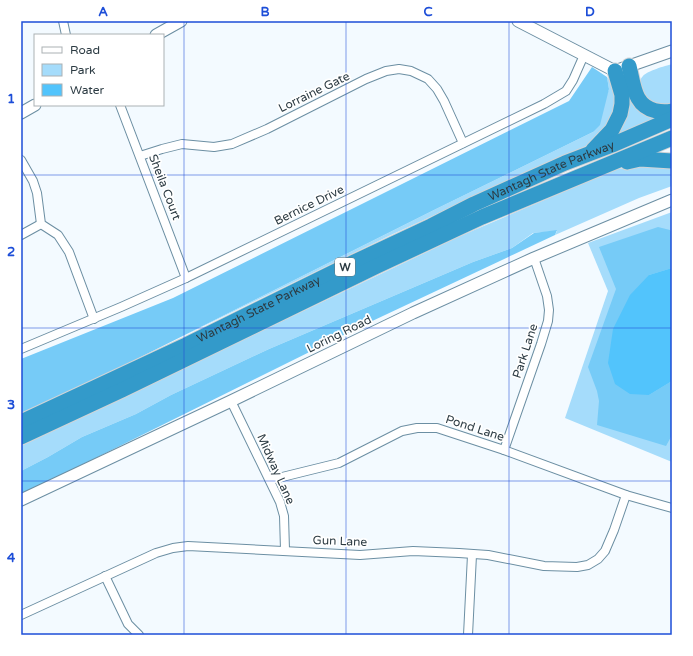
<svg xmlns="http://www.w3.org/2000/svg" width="693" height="656" font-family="'Varela Round',sans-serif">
<rect width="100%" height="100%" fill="#f3faff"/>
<g fill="#a5dcfb">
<path d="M672,64V108C666,107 659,107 653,104C645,101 635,83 643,76C647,71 665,66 672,64Z"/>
<polygon points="607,77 614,86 617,105 612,124 595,142 393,234 175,340 436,209 593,132 609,89"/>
<polygon points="628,94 655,117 655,121 614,139"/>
<polygon points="651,165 672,167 672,186 639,198 555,235 557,231 533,233 512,248 473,262 269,349 171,395 136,414 82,437 48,457 21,471 21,446 458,237 617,169"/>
<polygon points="672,212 672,462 565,418 608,291 588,243"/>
</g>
<g fill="#76cbf7">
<polygon points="592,67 607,77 609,89 600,125 593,132 436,209 73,391 21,414 21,359 173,298 569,101"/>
<polygon points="658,227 670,230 672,233 672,268 649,275 649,395 672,381 672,435 666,446 597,425 599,401 597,391 588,367 616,289 599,247"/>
<polygon points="557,230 555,235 368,323 21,495 21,471 48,457 82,437 136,414 171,395 269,349 473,262 512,248 534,233"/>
</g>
<polygon fill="#52c4fc" points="672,268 672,381 649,395 630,394 615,384 608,363 613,329 630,295 649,275"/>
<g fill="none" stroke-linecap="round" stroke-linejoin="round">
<g stroke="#6c8fa3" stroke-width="10">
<g id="street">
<polyline points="63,21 66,35"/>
<polyline points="120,105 186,278"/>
<polyline points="140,156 162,149 182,144 214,147 232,144 267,129 366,79 386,71 399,69 411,71 428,79 437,89 444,101 463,143"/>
<polyline points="21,160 33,181 37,193 41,224 58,235 69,252 94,319"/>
<polyline points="21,235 41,224"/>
<polyline points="21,349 121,307 186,278 544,104 566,91 573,80 584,55"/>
<polyline points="231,401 280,502 284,516 285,550"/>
<polyline points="504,450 541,344 548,321 549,310 547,296 534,258"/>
<polyline points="270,480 339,463 402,431 417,428 437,428 504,450 626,495 672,508"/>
<polyline points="105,576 128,624 139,635"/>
<polyline points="21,615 156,553 173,548 188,546 360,555 413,551 459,553 488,555 544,566 577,567 588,565 598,559 605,551 614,530 626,495"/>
<polyline points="468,635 472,555"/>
</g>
</g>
<g stroke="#6c8fa3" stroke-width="13">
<g id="secondary">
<polyline points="518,21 615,71 672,51"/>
<polyline points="156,35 181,21"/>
<polyline points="21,113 35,105"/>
<polyline points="21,500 231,401 413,313 534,258 672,200"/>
</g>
</g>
<g stroke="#d1d4d6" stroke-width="17">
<g id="highway">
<path d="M629,66C634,86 634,106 656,111C662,112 667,112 672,111"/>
<polyline points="593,150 612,130 620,114 622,104 622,95 615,71"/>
<polyline points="627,162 640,159 672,161"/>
<path id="s1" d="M21,422L186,345L350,264L431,226L474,204L565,163L612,145L672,119"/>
<polyline points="21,437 122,390 377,266 482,217 672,138"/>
</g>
</g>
<use href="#street" stroke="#fff" stroke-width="8"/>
<use href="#secondary" stroke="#fff" stroke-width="11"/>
<use href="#highway" stroke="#339aca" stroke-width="15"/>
</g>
<path fill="none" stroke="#1d4ed8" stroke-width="1" stroke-opacity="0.55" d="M184,21V635M346,21V635M509,21V635M21,175H672M21,328H672M21,481H672"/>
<g text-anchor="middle" stroke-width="3.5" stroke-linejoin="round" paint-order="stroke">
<rect fill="#fff" stroke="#6b767b" stroke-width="1" x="335" y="258" width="20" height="18" rx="3"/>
<g font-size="11" font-weight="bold" fill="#2c3b43">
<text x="345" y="271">W</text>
</g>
<g font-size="12" fill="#2c3b43" stroke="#fff">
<text transform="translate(314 92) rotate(-26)" y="4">Lorraine Gate</text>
<text dy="4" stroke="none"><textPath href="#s1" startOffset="587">Wantagh State Parkway</textPath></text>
<text transform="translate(165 187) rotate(69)" y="4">Sheila Court</text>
<text transform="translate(309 205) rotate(-26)" y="4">Bernice Drive</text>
<text dy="4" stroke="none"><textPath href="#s1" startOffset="263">Wantagh State Parkway</textPath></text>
<text transform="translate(339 334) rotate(-26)" y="4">Loring Road</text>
<text transform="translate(525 351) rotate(-72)" y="4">Park Lane</text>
<text transform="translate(475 428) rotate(18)" y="4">Pond Lane</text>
<text transform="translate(276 469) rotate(66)" y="4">Midway Lane</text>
<text transform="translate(340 541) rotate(2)" y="4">Gun Lane</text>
</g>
</g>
<rect width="693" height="656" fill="none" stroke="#ffffff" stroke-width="44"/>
<rect x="34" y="34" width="130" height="72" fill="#ffffff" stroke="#abb1b4"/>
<rect x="42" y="47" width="20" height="6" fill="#ffffff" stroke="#abb1b4"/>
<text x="70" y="54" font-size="12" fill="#2c3b43">Road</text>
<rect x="42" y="64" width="20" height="12" fill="#a5dcfb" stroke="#abb1b4"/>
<text x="70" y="74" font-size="12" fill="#2c3b43">Park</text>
<rect x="42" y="84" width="20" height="12" fill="#52c4fc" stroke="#abb1b4"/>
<text x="70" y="94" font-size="12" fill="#2c3b43">Water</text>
<rect x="22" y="22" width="649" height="612" fill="none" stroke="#1d4ed8" stroke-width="1.5"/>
<g font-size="13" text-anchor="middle" font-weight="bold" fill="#1d4ed8">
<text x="103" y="16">A</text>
<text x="265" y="16">B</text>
<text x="428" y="16">C</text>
<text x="590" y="16">D</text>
<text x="11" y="103">1</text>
<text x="11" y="256">2</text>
<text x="11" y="409">3</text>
<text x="11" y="562">4</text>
</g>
</svg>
